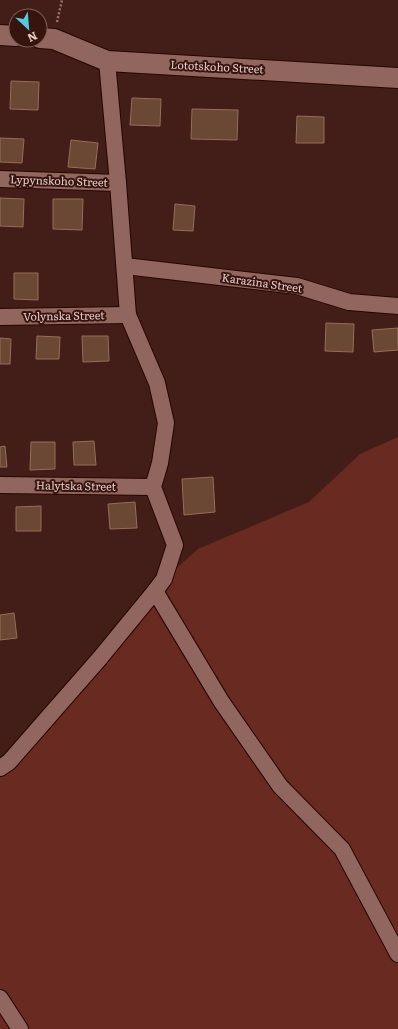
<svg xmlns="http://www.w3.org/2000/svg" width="398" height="1029" font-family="Literata,serif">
<rect width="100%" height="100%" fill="#431e18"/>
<polygon fill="#682a21" points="398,437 398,1029 0,1029 0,768 164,579 198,549 309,502 360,454"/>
<g fill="#6b4834" stroke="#946e59">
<polygon points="11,81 39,82 38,110 10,109"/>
<polygon points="132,98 161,99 160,126 130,125"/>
<polygon points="192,109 238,110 237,140 191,139"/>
<polygon points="297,116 324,117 324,143 296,143"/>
<polygon points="0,138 24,139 22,163 0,162"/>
<polygon points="71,140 98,143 95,169 68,167"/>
<polygon points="0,198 24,199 23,227 0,226"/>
<polygon points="53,199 83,199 82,230 53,229"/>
<polygon points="175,204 195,206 193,231 173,230"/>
<polygon points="14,273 38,273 38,300 14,299"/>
<polygon points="326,323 354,324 353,352 325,351"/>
<polygon points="398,328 398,350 374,352 372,330"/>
<polygon points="37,336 60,337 59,359 36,359"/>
<polygon points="82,336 108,336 109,361 83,362"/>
<polygon points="0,338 11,339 10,364 0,364"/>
<polygon points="94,441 96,465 74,465 73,442"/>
<polygon points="31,442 55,442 55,469 30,470"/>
<polygon points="5,446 7,467 0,467 0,447"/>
<polygon points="213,477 215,512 184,515 182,479"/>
<polygon points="135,502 137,528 110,529 108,504"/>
<polygon points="41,506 41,531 16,531 16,507"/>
<polygon points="14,613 17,638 0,640 0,615"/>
</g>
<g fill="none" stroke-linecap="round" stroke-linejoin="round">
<g stroke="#270603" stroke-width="18">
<g id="minor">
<polyline points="0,179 118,183"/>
<polyline points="125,266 297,286 349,302 398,306"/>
<polyline points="0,317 128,315"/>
<polyline points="0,485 153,487"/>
<polyline points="155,591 221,701 280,786 342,849 398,954"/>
<polyline points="0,768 9,762 100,658 155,591 164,579 175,545 153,487 160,463 166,423 157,383 128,315 118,183 107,61"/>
<polyline points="0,998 20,1029"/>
</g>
</g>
<g stroke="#270603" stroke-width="22">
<g id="tertiary">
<polyline points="0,35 16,36"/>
<polyline points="40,38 54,39 107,61 398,78"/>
</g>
</g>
<polyline stroke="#93746f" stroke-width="2.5" stroke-dasharray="2 2" stroke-linecap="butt" points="57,22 62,0"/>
<use href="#minor" stroke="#91665e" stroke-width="16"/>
<use href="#tertiary" stroke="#91665e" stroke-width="20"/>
</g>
<g text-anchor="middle" stroke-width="4" stroke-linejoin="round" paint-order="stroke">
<g font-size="11" fill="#e5ccc7" stroke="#38140f">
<text transform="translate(217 67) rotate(3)" y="4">Lototskoho Street</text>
<text transform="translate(59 181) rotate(2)" y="4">Lypynskoho Street</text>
<text transform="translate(262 283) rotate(8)" y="4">Karazina Street</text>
<text transform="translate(64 316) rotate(-1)" y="4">Volynska Street</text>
<text transform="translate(76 486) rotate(1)" y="4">Halytska Street</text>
</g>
</g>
<g transform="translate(28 28) rotate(154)"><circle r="19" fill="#38140f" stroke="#7d5e59"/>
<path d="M0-3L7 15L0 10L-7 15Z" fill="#54cade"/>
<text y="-6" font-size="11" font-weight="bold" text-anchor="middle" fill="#e5ccc7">N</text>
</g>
</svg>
